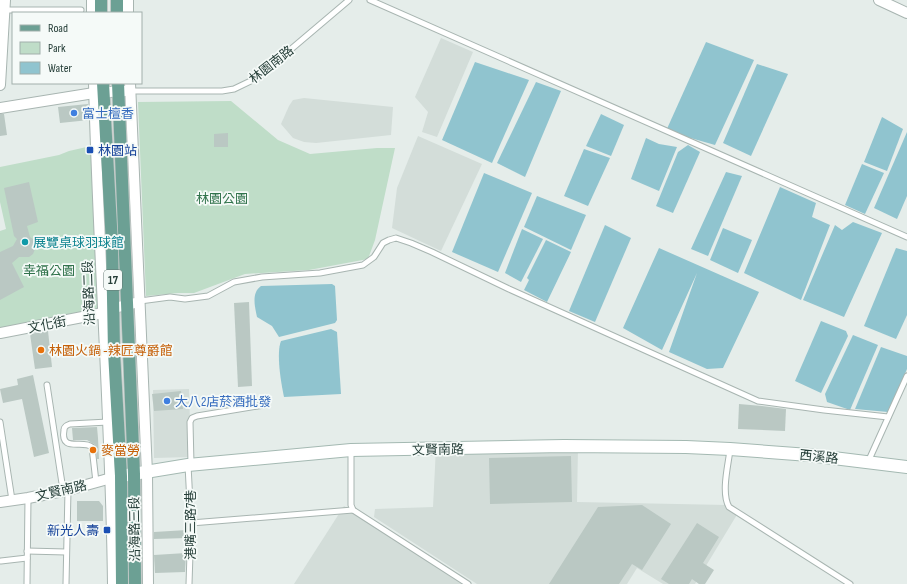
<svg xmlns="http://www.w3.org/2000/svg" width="907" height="584" font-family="'Sofia Sans Condensed','Noto Sans TC',sans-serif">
<rect width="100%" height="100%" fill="#e5edea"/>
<g fill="#d3ddd9">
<polygon points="441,38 473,52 437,137 422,132 428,112 415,97"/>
<polygon points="304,98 393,107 391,135 316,143 304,142 293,138 281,124 289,106 293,100"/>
<polygon points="418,136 482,164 441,251 392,228 397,188"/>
<polygon points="189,389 191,457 154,458 153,390"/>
<polygon points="436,447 578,448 577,502 727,505 738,513 695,584 663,584 637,568 627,584 477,584 374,517 375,509 433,507"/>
<polygon points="344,506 465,584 294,584"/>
</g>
<g fill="#bfddc8">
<polygon points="231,101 278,140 310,154 377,148 395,148 375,240 368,259 309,270 245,274 194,293 178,293 146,296 138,102"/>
<polygon points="91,146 93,147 98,308 95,311 0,329 0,231 6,229 0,202 0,167 59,155 69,151"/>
</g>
<g fill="#90c4cf">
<polygon points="706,42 754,60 715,145 666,131"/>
<polygon points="475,62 529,80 492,163 442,140"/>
<polygon points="757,64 788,74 751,156 723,143"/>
<polygon points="536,82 561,91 525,177 497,163"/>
<polygon points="601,114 624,125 611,156 586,146"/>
<polygon points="882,117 903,129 887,171 864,162"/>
<polygon points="907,132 907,196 897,219 874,208"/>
<polygon points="646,138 659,144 677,147 659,191 631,179"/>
<polygon points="688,145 700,152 673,213 656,206 678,152"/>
<polygon points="584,149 610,158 588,206 564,196"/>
<polygon points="862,164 884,173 865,214 845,205"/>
<polygon points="726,172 742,176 708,256 691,249"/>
<polygon points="484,173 532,193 498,272 452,252"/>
<polygon points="780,187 816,203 812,217 830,225 801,300 744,273"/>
<polygon points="537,196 586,215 571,250 524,227"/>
<polygon points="853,222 882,233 844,317 803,300 835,225 842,230"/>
<polygon points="605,225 631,238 595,322 569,311"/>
<polygon points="723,228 752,240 738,273 710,260"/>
<polygon points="522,229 543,239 521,282 505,273"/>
<polygon points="546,240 571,252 547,302 524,290 529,280 527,278"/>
<polygon points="659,248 759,292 723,368 707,369 669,352 697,273 662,350 623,328"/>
<polygon points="896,248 907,251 907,315 896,339 864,326"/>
<path d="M332,284L335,286L337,320L335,323L279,337L272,326L257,317C255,307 251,293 261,286Z"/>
<polygon points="821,321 846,331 848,336 821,393 795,381"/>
<path d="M331,329L337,332L341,394L284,397C281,383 276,353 281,341Z"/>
<polygon points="853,335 878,345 850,410 827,402 825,394"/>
<polygon points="881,347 907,356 907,369 888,412 855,409"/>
</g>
<g fill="#bac8c3">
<polygon points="88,104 89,120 60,123 58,107"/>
<polygon points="0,114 4,114 7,135 0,136"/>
<polygon points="228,133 228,147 214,147 214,134"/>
<polygon points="29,182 38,222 27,226 30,237 34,240 36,244 35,249 33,254 29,257 19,257 12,263 24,287 0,300 0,252 13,246 17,239 14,236 4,188"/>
<polygon points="249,302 252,386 238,387 234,303"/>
<polygon points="48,331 52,367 35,369 30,334"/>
<polygon points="33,375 49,453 34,457 22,399 3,403 0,389 18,385 17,379"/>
<polygon points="181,391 183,409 154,411 152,394"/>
<polygon points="739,404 762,406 786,409 785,431 738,429"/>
<polygon points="97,427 98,438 99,459 97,459 96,447 94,444 87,440 73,440 72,428"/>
<polygon points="571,456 572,502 490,504 489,458"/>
<polygon points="77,501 99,501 103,506 103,521 77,521"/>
<polygon points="642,505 671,524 642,570 632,564 619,584 549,584 598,507"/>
<polygon points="697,523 719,537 703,563 714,570 705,584 699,584 692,579 689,584 669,584 661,579"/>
<polygon points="187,530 187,538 154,539 154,532"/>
<polygon points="186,553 185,572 155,573 154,555"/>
</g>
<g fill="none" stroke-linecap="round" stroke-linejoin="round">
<g stroke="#a8b5b1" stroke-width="7">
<g id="lane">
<polyline points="370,0 907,237"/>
<polyline points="5,10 81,10"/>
<polyline points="130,91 222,91 234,89 257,78 349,0"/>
<polyline points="140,301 170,297 185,299 208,296 234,282 262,277 320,273 363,265 374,257 383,243 389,240 396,238 411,243 432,252 509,289 758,401 824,410 888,417"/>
<polyline points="47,385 63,490"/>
<polyline points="0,422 12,500"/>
<path d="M730,450C728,466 721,493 729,507L850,584"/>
<polyline points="351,451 351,505 353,510 468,584"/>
<polyline points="868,462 907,376"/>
<polyline points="191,464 190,422 192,418 197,416 264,405"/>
<polyline points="188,465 191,523 189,584"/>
<path d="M96,482L92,447C83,439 60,453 64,430C64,426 67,425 70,424L108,422"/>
<polyline points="191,523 353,510"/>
<polyline points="27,551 66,552"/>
<polyline points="1,561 27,558"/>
<polyline points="27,584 28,498"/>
<polyline points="66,584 68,490"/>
</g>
</g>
<g stroke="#a8b5b1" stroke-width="12">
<g id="street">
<polyline points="92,0 92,13"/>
<polyline points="128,0 128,13"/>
<polyline points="879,0 907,13"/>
<path d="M94,83C98,250 111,417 113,584"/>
<polyline points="130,83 147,473 148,584"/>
<polyline points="0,85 5,0"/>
<polyline points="0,108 94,93 125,91"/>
<polyline points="0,333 103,313 114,308 135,303"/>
<polyline points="0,502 28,498 68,490 115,477"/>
</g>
</g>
<g stroke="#a4b9b2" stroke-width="14">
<polyline id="secondary" points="121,476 188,465 351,450 564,446 686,447 730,449 809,455 907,467"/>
</g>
<g stroke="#c2c9c7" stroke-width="14">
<g id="primary">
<polyline points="101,0 101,13"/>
<polyline points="117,0 117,13"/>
<polyline points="103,83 112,244 114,352 121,476 122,584"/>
<polyline points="118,83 134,474 135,584"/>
</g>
</g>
<use href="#lane" stroke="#fff" stroke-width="5"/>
<use href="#street" stroke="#fff" stroke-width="10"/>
<use href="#secondary" stroke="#fff" stroke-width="12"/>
<use href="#primary" stroke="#6ca094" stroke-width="12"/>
</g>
<g fill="#3f7fe0" stroke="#f5faf8" stroke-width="1.5">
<circle cx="74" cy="113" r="4"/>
<circle cx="167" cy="401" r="4"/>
</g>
<g fill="#1a4fb4" stroke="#f5faf8" stroke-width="1.5">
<rect x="86" y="146" width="8" height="8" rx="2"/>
<rect x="103" y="526" width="8" height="8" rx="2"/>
</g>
<circle fill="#0f9aa8" stroke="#f5faf8" stroke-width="1.5" cx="25" cy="242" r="4"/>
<g fill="#e8710a" stroke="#f5faf8" stroke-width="1.5">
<circle cx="41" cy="350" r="4"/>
<circle cx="93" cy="450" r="4"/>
</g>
<g text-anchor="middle" stroke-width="3.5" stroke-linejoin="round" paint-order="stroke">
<rect fill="#f5faf8" stroke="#637672" stroke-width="1" x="104" y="270" width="18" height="20" rx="3"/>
<g font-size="12" font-weight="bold" fill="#253e38">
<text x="113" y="284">17</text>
</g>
<g font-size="13" fill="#253e38" stroke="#f5faf8">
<text transform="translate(271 64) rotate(-38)" y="5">林園南路</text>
<text transform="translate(88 293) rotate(-92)" y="5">沿海路二段</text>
<text transform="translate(47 324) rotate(-11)" y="5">文化街</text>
<text transform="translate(438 449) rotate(-1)" y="5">文賢南路</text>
<text transform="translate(819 456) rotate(6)" y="5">西溪路</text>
<text transform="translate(61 490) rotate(-13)" y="5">文賢南路</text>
<text transform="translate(190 525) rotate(-90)" y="5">港嘴三路7巷</text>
<text transform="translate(134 529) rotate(-91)" y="5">沿海路三段</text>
</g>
<g font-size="13" fill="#366cbe" stroke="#f5faf8" text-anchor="start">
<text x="82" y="118">富士檀香</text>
<text x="175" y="406">大八2店菸酒批發</text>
</g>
<g font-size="13" fill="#164399" stroke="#f5faf8" text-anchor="start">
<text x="98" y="155">林園站</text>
<text x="99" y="535" text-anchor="end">新光人壽</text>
</g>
<g font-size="13" fill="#31734c" stroke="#f5faf8">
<text x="222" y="203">林園公園</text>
<text x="49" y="275">幸福公園</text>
</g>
<g font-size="13" fill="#0d838f" stroke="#f5faf8" text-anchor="start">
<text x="33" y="247">展覽桌球羽球館</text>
</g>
<g font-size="13" fill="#c56008" stroke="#f5faf8" text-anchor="start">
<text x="49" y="355">林園火鍋 -辣匠尊爵館</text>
<text x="101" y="455">麥當勞</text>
</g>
</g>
<rect x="12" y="12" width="130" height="72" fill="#f5faf8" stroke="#a2afab"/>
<rect x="20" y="25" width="20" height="6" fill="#6ca094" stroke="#a2afab"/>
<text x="48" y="32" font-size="12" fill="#253e38">Road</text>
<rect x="20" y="42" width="20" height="12" fill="#bfddc8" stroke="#a2afab"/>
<text x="48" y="52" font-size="12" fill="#253e38">Park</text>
<rect x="20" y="62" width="20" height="12" fill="#90c4cf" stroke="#a2afab"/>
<text x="48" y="72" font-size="12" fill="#253e38">Water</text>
</svg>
